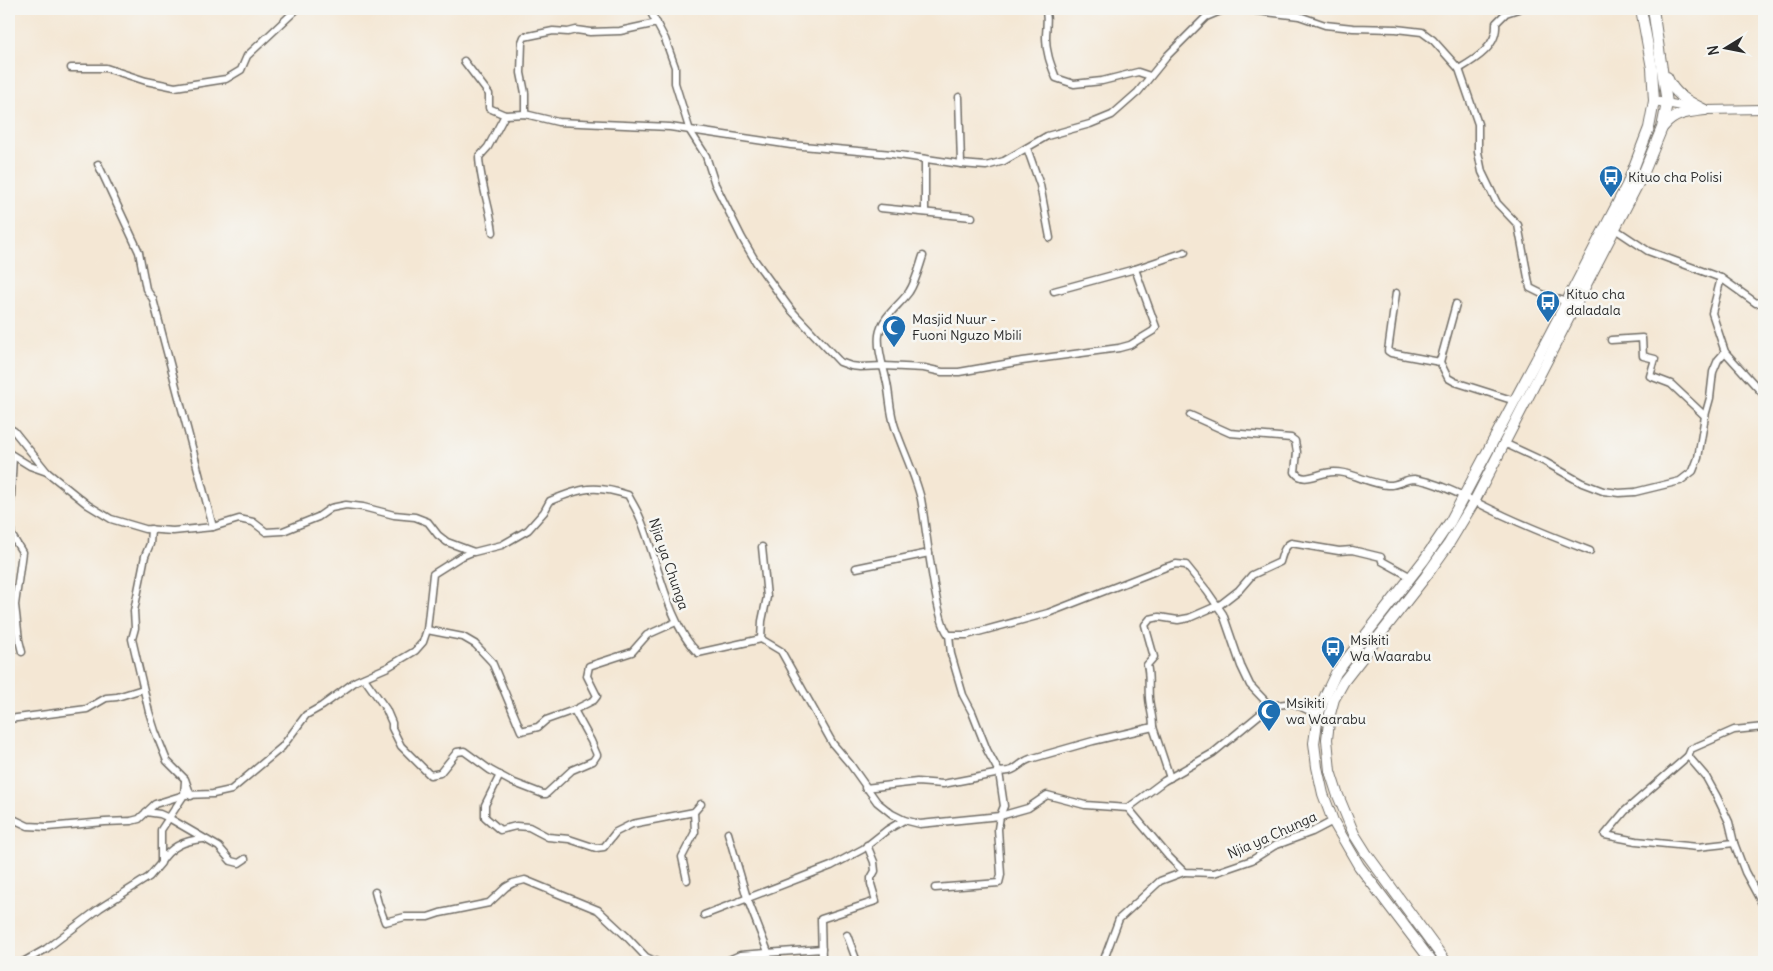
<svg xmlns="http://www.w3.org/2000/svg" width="1773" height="971" font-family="Delius,sans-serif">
<rect width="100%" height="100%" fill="#f6f6f2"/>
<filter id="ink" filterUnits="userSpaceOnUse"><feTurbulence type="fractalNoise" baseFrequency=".02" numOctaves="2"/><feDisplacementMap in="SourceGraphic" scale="10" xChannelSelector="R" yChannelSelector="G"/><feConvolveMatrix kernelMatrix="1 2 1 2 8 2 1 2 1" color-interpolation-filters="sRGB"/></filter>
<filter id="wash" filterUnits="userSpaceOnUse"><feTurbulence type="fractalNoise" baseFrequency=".0096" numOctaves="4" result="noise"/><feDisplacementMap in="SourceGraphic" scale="20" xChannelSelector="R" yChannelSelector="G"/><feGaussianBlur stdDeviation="1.12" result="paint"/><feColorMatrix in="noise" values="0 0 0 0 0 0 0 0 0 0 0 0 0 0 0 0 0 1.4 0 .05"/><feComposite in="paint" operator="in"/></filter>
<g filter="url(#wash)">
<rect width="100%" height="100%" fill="#f4e7d4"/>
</g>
<g filter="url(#ink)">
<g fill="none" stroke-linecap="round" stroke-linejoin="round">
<g stroke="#716d66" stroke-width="9">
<g id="minor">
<polyline points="649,9 665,39 675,67 675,83 690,131 706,156 715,184 742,238 756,262 791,310 840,362 851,366 860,367 884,366 924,368 942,372 959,372 1022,361 1119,348 1130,345 1153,331 1156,327 1135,269"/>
<polyline points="1242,9 1299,16 1325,25 1353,28 1396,29 1422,32 1433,40 1459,69 1478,124 1478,152 1482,172 1497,203 1518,225 1530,288 1542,294 1567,302"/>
<path d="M1046,10C1048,23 1046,27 1046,38C1046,53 1051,65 1056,78L1074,84L1102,81L1138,72L1150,76"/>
<polyline points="464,61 489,94 489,108 505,115 525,114 558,122 670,127 791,145 892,154 961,164 986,166 1004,161 1047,136 1090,124 1112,115 1138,92 1168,55 1206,17 1225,9"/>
<polyline points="71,68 106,68 146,81 175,87 226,79 241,70 247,56 297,9"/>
<path d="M1459,69C1476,59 1498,46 1496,23L1506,13L1518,9"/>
<polyline points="959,97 961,164"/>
<polyline points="525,114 525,93 521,73 522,42 524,37 553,31 568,32 576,30 590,32 620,31 657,23"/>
<polyline points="1027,148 1040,185 1050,238"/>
<polyline points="98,164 139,252 146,289 153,299 213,527"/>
<polyline points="880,208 972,217"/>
<polyline points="925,212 925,159"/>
<polyline points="1615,229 1648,251 1721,278 1756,303 1764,301"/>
<path d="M493,232C490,206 480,182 479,157L488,147L505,115"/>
<path d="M923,256C919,268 916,281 909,292C899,306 882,316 879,335C877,350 884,368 887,383C890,398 890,413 895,427C903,451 915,474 921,499C926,523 935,622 949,635L951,654L963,695L972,712L987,750L999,772L1004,806L1000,816L998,829L1001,875L999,883L935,888"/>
<polyline points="1721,278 1712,313 1725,352 1764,395"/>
<polyline points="1054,291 1135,269 1185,252"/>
<polyline points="1396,293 1388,351 1391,353 1440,362 1448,378 1455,382 1515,401"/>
<polyline points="1611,340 1642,338 1643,356 1655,359 1650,376 1671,384 1705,416"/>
<polyline points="1440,362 1456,304"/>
<path d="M1190,415L1230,433L1291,438L1295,441L1297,452L1295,472C1302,483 1315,475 1326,473C1348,468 1366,484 1388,485C1397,486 1404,479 1414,479C1441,482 1480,505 1505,516C1533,529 1561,540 1590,551"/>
<path d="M9,428L14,431L47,472L88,505L111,519L145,529L173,531L213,527L239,519L253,522L266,532L283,531L318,517L331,508L346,505L363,507L394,515L415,517L428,522L438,535L447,542L474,552L502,545L528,530L544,512L550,501C581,488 595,484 628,495C633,504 639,513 642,523C657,560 669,626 698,653L761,639L781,651L833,744L850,764L877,802L892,814L904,820L920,824L1000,816L1028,808L1047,795L1085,805L1128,808L1169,857L1184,872L1214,873L1252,860L1274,846L1312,832L1333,821"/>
<polyline points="1504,443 1545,462 1582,483 1603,491 1619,493 1635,492 1680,481 1693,471 1698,458 1705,416 1710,398 1713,372 1718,360 1725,352"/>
<polyline points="9,453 30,466 47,472"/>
<polyline points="13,456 10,514 11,534 22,552 15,605 19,640 22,652"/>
<polyline points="151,529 150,544 145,556 134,611 135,628 132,639 149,712 155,731 167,761 185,779 191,796"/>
<polyline points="856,568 929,553"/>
<polyline points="427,630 463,637 475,644 492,662 521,731 538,727 546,720 574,710 594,700 597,696 587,676 589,666 632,652 647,635 676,622"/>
<polyline points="949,635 967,635 1048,613 1166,567 1176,564 1186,565 1207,591 1223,614 1241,666 1250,685 1270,706 1293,703 1318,715"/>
<polyline points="761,639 762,621 767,597 762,547"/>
<polyline points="364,678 386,709 392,723 392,728 401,746 430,775 440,773 457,752 464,751 490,770 512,782 543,794 546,794 572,770 593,761 597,755 591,741 574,710"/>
<polyline points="9,719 87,709 106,698 117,697 143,689"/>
<path d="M1153,727C1153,717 1150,709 1149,698C1148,687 1150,676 1147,665L1154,657L1145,625L1150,619L1159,617L1178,620L1189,618L1221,604L1239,590L1252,575L1280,562C1282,555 1284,546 1291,543L1339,551L1352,550L1381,557L1382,561L1411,577"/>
<polyline points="1688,756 1706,777 1717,797 1729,822 1734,843 1745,872 1764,907"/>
<polyline points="500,775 485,805 485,817 500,830 516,826 529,827 548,837 569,839 596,848 604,847 616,832 632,824 694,812 701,804"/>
<path d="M865,788L917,782L943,784L995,774C1000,770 1006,773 1012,770C1018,768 1021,762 1030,759L1093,741L1153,727L1170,778"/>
<polyline points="1128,808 1164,781 1213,753 1270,706"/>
<polyline points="146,812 160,814 169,818 219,847 231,861 239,863 245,859"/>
<polyline points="9,817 28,826 47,827 105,822 131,821 139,819 155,804 184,795 213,794 231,790 282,747 306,715 322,706 356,681 388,667 415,651 423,642 427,630 433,574 460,557 472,552"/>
<polyline points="728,833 747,898 768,952"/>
<polyline points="1734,843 1698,847 1636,841 1605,835 1625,811 1688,756 1691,749 1734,730 1764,727"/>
<path d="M161,862C170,847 186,840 203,839"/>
<polyline points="687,880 682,857 695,832 694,812"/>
<polyline points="375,892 378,903 385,922 405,917 428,917 440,913 489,903 506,887 513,883 525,880 598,910 626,936 646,957 657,962"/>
<polyline points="704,915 831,866 863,849 887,830 904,820"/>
<polyline points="847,935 857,962"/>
<polyline points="23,962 46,949 100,908 149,877 161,863 161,830 184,795 185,781"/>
<polyline points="724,962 740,955 822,949"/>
<polyline points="822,962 821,919 876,901 871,884 871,878 875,871 874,862 867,845"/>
<polyline points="1103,962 1119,919 1160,881 1184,872"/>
</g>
</g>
<g stroke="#716d66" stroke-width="10">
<polyline id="tertiary" points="1654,101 1705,110 1764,109"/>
</g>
<g stroke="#716d66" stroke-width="12">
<g id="primary">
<path d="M1667,77C1674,95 1689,102 1705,110"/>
<path d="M1663,127C1674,113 1688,112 1705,110"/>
<polyline points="1432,962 1359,866 1333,821 1323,794 1317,767 1314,743 1318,715 1325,696 1336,673 1424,560 1450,522 1550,334 1627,185 1649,128 1654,101 1652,68 1641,9"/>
<polyline points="1446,962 1366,853 1354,834 1337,793 1330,771 1327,739 1330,714 1334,699 1344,681 1426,576 1448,545 1474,502 1644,172 1662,128 1667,103 1653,9"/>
</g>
</g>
<use href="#minor" stroke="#fff" stroke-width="6"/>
<use href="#tertiary" stroke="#fff" stroke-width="8"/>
<use href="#primary" stroke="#fff" stroke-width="10"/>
</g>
</g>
<defs>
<g id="bus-pin" transform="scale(1.25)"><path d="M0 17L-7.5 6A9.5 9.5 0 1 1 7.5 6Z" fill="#1f6fb2" stroke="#f6f6f2"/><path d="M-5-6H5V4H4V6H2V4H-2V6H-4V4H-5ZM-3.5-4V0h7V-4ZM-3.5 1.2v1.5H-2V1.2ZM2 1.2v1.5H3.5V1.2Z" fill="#fff"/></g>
<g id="mosque-pin" transform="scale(1.25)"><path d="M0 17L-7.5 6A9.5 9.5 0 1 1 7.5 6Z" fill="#1f6fb2" stroke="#f6f6f2"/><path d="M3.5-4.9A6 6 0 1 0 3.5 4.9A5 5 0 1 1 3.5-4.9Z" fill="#fff"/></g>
</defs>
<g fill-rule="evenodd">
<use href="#bus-pin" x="1611" y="177"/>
<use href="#bus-pin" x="1548" y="302"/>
<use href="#mosque-pin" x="894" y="327"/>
<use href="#bus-pin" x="1333" y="648"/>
<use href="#mosque-pin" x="1269" y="711"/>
</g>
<g text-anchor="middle" stroke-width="5" stroke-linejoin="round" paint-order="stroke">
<g font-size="14" fill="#2b2b2b" stroke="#f6f6f2" text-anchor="start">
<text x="1628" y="182">Kituo cha Polisi</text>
<text x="1566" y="299">Kituo cha<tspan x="1566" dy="16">daladala</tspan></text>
<text x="912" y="324">Masjid Nuur -<tspan x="912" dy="16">Fuoni Nguzo Mbili</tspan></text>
<text x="1350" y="645">Msikiti<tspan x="1350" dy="16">Wa Waarabu</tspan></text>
<text x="1286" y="708">Msikiti<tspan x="1286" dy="16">wa Waarabu</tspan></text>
</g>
<g font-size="14" fill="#2b2b2b" stroke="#f6f6f2">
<text transform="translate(669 564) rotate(71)" y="5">Njia ya Chunga</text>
<text transform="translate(1272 835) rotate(-24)" y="5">Njia ya Chunga</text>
</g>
</g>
<rect width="1773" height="971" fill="none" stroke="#f6f6f2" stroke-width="30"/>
<g transform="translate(1726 48) rotate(260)" stroke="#f6f6f2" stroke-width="4" paint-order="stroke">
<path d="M0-4L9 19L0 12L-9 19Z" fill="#2b2b2b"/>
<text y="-8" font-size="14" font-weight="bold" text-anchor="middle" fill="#2b2b2b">N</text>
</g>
</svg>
